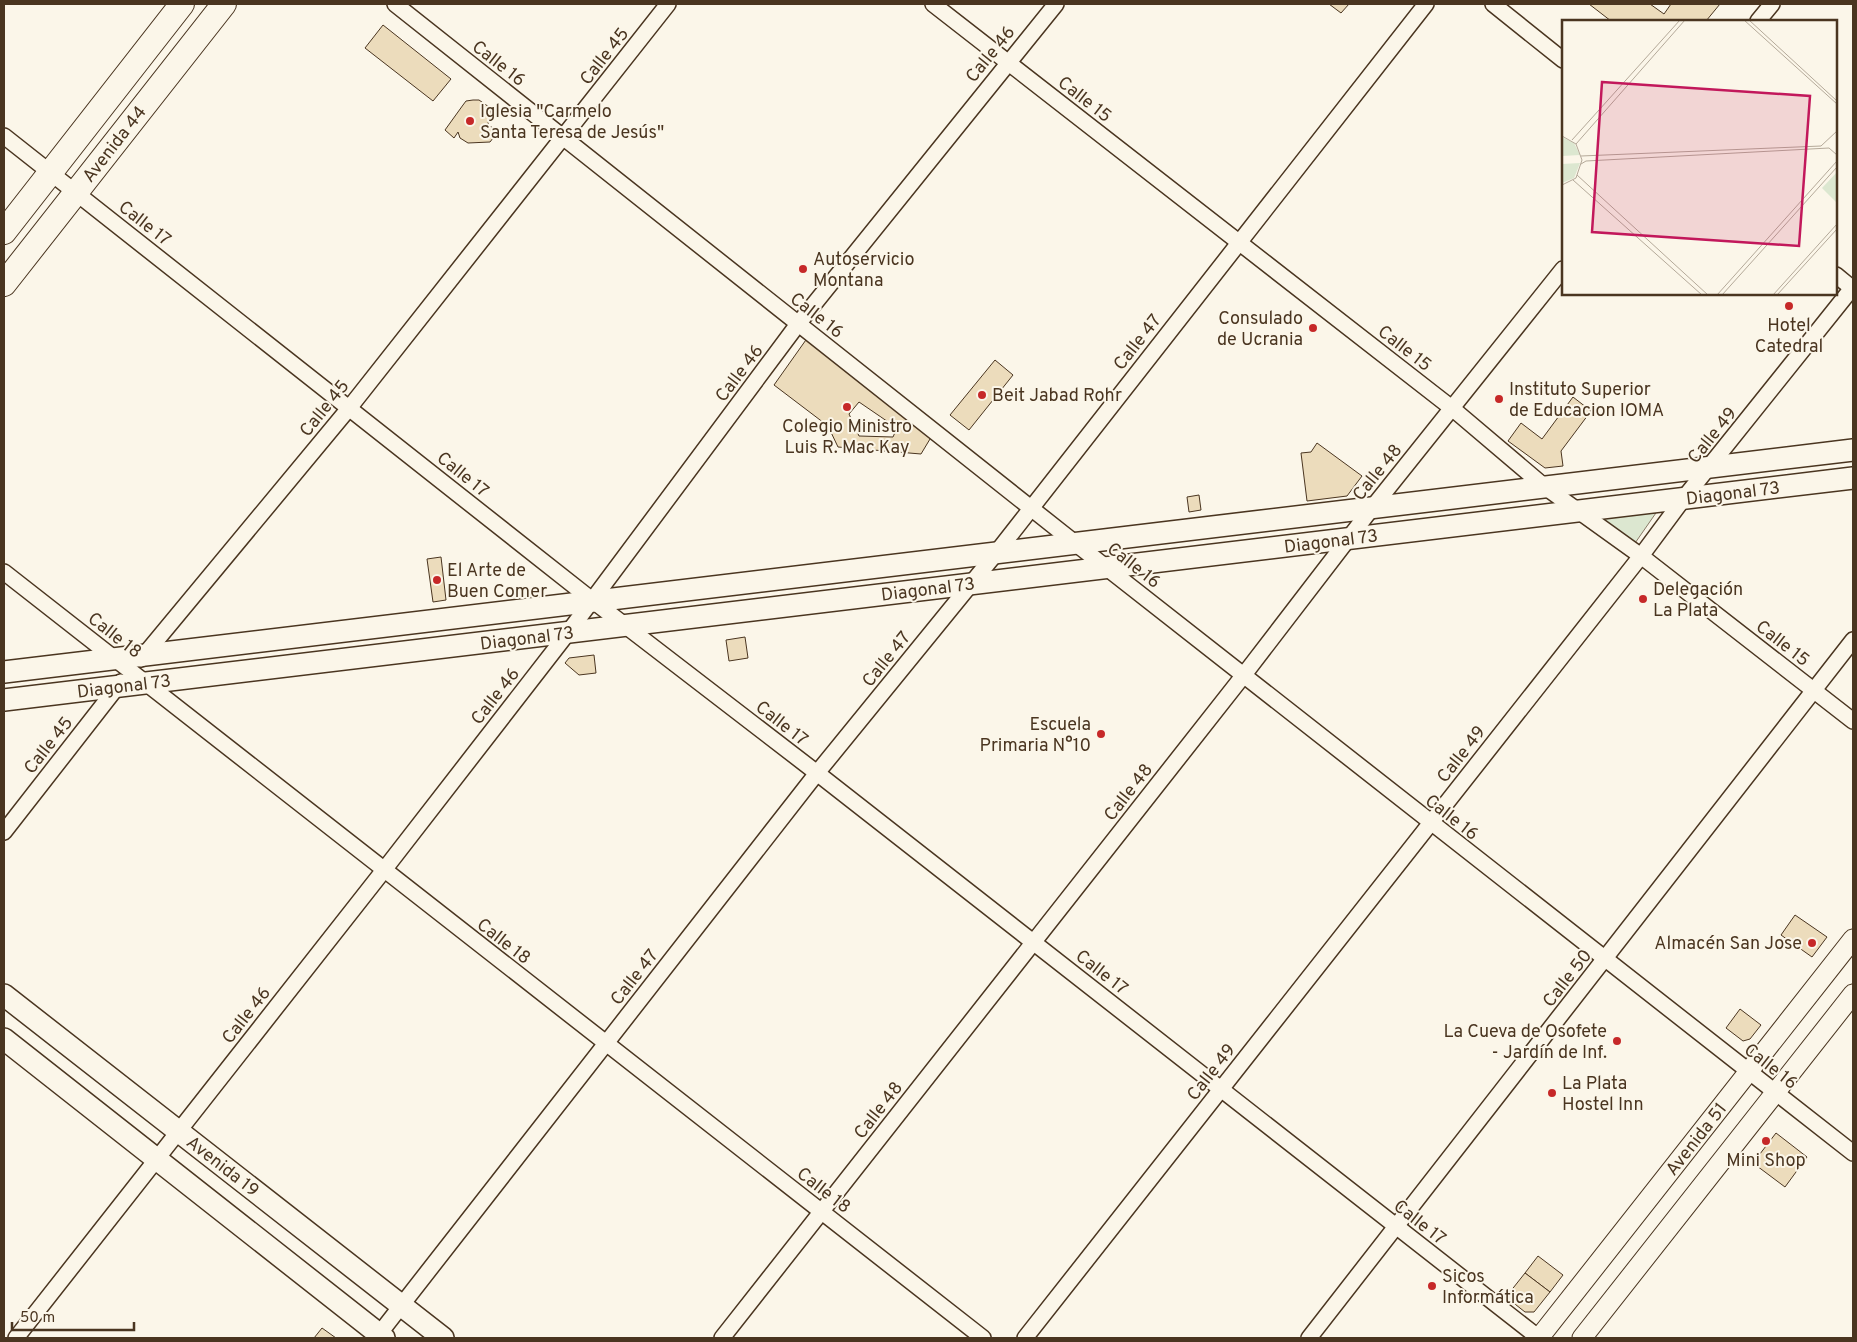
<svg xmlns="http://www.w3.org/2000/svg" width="1857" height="1342" font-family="Overpass,sans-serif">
<rect width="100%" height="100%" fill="#fbf6e9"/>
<polygon fill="#dce7d0" stroke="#887966" points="1658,510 1633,546 1597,516"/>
<g fill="#ecdcbc" stroke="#4a3520" fill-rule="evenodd">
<polygon points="1329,4 1349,4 1341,13"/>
<polygon points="1589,4 1650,4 1664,14 1671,4 1720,4 1706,21 1611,21"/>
<polygon points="383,25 451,79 433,101 365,48"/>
<polygon points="473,100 479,100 489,107 491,113 488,123 489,126 496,129 497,133 490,142 468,143 460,138 458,132 454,138 445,130 463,105 466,101"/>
<path d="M808,337L933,434L921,454L838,447L828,426L774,385ZM859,402L897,428L893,437L859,436L849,414Z"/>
<polygon points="995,360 1013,375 969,430 950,415"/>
<polygon points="1573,397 1591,411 1561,451 1563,466 1545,468 1508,441 1521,423 1542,439"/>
<polygon points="1317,443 1362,476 1347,496 1307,501 1301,453 1311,452"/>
<polygon points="1199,495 1201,510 1189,512 1187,497"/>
<polygon points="441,557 446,600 433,602 427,559"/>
<polygon points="745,637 748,658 729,661 726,640"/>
<polygon points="594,655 596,673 579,675 565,663 569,658"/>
<polygon points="1795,915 1827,937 1812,957 1781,935"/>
<polygon points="1740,1009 1761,1025 1750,1039 1743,1041 1726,1028"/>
<polygon points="1776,1133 1807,1157 1785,1187 1753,1163"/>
<polygon points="1538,1256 1563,1275 1550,1292 1525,1273"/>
<polygon points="1525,1273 1550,1292 1534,1312 1525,1312 1506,1297"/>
<polygon points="322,1328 336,1338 314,1338"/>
</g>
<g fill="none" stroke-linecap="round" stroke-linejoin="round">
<g stroke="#4a3520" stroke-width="18">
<g id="minor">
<polyline points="395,4 1075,543 1853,1153"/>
<polyline points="933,4 1453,409 1545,487 1641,556 1853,721"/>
<polyline points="1493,4 1563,60"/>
<polyline points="1758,21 1772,4"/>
<polyline points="4,136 592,600 817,773 1539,1338"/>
<polyline points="1836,275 1853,289"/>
<polyline points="4,572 983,1338"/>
<polyline points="141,659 350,407 668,4"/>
<polyline points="4,832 121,682"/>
<polyline points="16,1338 384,870 567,634 798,324 1056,4"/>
<polyline points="376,1338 817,773 997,552 1426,4"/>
<polyline points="722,1338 1243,676 1372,508 1563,269"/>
<polyline points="1025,1338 1641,556 1684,498 1853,287"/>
<polyline points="1309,1338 1853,640"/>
</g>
</g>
<g stroke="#4a3520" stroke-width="21">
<g id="tertiary">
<polyline points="1539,1338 1853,939"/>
<polyline points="1582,1338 1853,994"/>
</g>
</g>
<g stroke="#4a3520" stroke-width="24">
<g id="secondary">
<polyline points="4,672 1853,450"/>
<polyline points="4,700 1853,478"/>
<polyline points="4,995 443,1338"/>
<polyline points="4,1039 384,1338"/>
</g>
</g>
<g stroke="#4a3520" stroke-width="26">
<g id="primary">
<polyline points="4,232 182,4"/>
<polyline points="4,284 224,4"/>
</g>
</g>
<use href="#minor" stroke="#fbf6e9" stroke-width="15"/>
<use href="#tertiary" stroke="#fbf6e9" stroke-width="19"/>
<use href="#secondary" stroke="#fbf6e9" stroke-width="21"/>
<use href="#primary" stroke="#fbf6e9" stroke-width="24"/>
</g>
<g fill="#c62828" stroke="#fbf6e9" stroke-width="2">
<circle cx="470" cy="121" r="5"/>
<circle cx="803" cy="269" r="5"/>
<circle cx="1789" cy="306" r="5"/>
<circle cx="1313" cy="328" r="5"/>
<circle cx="982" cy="395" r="5"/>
<circle cx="1499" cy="399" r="5"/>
<circle cx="847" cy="407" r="5"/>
<circle cx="437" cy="580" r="5"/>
<circle cx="1643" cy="599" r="5"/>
<circle cx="1101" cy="734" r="5"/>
<circle cx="1812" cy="943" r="5"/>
<circle cx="1617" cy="1041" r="5"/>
<circle cx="1552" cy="1093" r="5"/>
<circle cx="1766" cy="1141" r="5"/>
<circle cx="1432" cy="1286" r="5"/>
</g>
<g text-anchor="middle" stroke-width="4" stroke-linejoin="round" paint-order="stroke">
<g font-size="18" fill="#4a3520" stroke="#fbf6e9">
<text transform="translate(990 54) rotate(-51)" y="6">Calle 46</text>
<text transform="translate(604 56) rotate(-52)" y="6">Calle 45</text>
<text transform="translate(499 63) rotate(38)" y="6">Calle 16</text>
<text transform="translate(1085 99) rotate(38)" y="6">Calle 15</text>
<text transform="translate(114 144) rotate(-52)" y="6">Avenida 44</text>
<text transform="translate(145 223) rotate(38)" y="6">Calle 17</text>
<text transform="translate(817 315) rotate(38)" y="6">Calle 16</text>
<text transform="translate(1137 342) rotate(-52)" y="6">Calle 47</text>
<text transform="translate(1405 348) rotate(38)" y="6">Calle 15</text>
<text transform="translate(739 373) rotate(-53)" y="6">Calle 46</text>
<text transform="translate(324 408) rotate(-51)" y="6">Calle 45</text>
<text transform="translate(1712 435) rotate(-51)" y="6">Calle 49</text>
<text transform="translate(1377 472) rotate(-51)" y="6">Calle 48</text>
<text transform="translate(463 474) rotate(39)" y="6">Calle 17</text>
<text transform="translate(1733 493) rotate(-7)" y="6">Diagonal 73</text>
<text transform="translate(1331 541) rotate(-7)" y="6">Diagonal 73</text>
<text transform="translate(1134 565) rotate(38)" y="6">Calle 16</text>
<text transform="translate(928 589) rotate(-7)" y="6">Diagonal 73</text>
<text transform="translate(115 635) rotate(38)" y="6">Calle 18</text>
<text transform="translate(527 638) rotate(-7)" y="6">Diagonal 73</text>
<text transform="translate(1783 643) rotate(38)" y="6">Calle 15</text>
<text transform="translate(886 659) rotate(-51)" y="6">Calle 47</text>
<text transform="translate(124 686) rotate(-7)" y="6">Diagonal 73</text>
<text transform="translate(495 696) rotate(-52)" y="6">Calle 46</text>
<text transform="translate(782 723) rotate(38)" y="6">Calle 17</text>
<text transform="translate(48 745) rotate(-52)" y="6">Calle 45</text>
<text transform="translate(1461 754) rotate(-52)" y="6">Calle 49</text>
<text transform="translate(1128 792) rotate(-52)" y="6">Calle 48</text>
<text transform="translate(1452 817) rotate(38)" y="6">Calle 16</text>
<text transform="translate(504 941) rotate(38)" y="6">Calle 18</text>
<text transform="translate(1102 972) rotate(38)" y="6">Calle 17</text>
<text transform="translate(634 977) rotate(-52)" y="6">Calle 47</text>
<text transform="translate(1567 978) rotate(-52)" y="6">Calle 50</text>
<text transform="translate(246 1015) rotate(-52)" y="6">Calle 46</text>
<text transform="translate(1771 1066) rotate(38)" y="6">Calle 16</text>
<text transform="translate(1211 1072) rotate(-52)" y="6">Calle 49</text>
<text transform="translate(878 1110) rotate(-52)" y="6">Calle 48</text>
<text transform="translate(1696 1139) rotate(-52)" y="6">Avenida 51</text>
<text transform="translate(223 1166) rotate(38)" y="6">Avenida 19</text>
<text transform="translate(824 1190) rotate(38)" y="6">Calle 18</text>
<text transform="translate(1420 1222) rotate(38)" y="6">Calle 17</text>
</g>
<g font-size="18" fill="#4a3520" stroke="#fbf6e9" text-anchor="start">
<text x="480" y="117">Iglesia "Carmelo<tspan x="480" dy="21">Santa Teresa de Jesús"</tspan></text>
<text x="813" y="265">Autoservicio<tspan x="813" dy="21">Montana</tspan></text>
<text x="1303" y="324" text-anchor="end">Consulado<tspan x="1303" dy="21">de Ucrania</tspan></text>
<text x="1789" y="331" text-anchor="middle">Hotel<tspan x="1789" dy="21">Catedral</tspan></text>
<text x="1509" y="395">Instituto Superior<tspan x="1509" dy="21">de Educacion IOMA</tspan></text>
<text x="992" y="401">Beit Jabad Rohr</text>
<text x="847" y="432" text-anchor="middle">Colegio Ministro<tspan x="847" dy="21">Luis R. Mac Kay</tspan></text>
<text x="447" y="576">El Arte de<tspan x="447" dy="21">Buen Comer</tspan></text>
<text x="1653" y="595">Delegación<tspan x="1653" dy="21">La Plata</tspan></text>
<text x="1091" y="730" text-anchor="end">Escuela<tspan x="1091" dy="21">Primaria N°10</tspan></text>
<text x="1802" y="949" text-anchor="end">Almacén San Jose</text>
<text x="1607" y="1037" text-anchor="end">La Cueva de Osofete<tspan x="1607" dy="21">- Jardín de Inf.</tspan></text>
<text x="1562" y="1089">La Plata<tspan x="1562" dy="21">Hostel Inn</tspan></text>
<text x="1766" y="1166" text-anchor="middle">Mini Shop</text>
<text x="1442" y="1282">Sicos<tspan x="1442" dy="21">Informática</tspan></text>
</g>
</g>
<g transform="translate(1562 20)">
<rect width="275" height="275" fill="#fbf6e9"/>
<path d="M0,117L12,123L18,135L0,136ZM18,143L12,158L0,163V144ZM275,152V183L260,168Z" fill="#dce7d0"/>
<path fill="none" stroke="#b4a999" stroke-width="1" d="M182,0L275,84M187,0L275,81M0,116L14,124L20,140L14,158L0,165M10,120L118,0M14,124L123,0M19,136L259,126L275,111M19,144L24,141L267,128L275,135M15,155L146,275M11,160L140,275M155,275L275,141M160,275L275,147M211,275L275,204M215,275L275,209"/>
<path fill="#c2185b" fill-opacity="0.15" stroke="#c2185b" stroke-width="2.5" d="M40,62L248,76L237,226L30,212Z"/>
<rect width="275" height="275" fill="none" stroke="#4a3520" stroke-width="2.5"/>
</g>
<rect width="1857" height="1342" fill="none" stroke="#4a3520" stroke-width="10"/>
<path d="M12 1322v8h122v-8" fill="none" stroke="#4a3520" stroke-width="2.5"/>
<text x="20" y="1322" font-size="15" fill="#4a3520" stroke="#fbf6e9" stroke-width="4" paint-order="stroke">50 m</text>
</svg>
